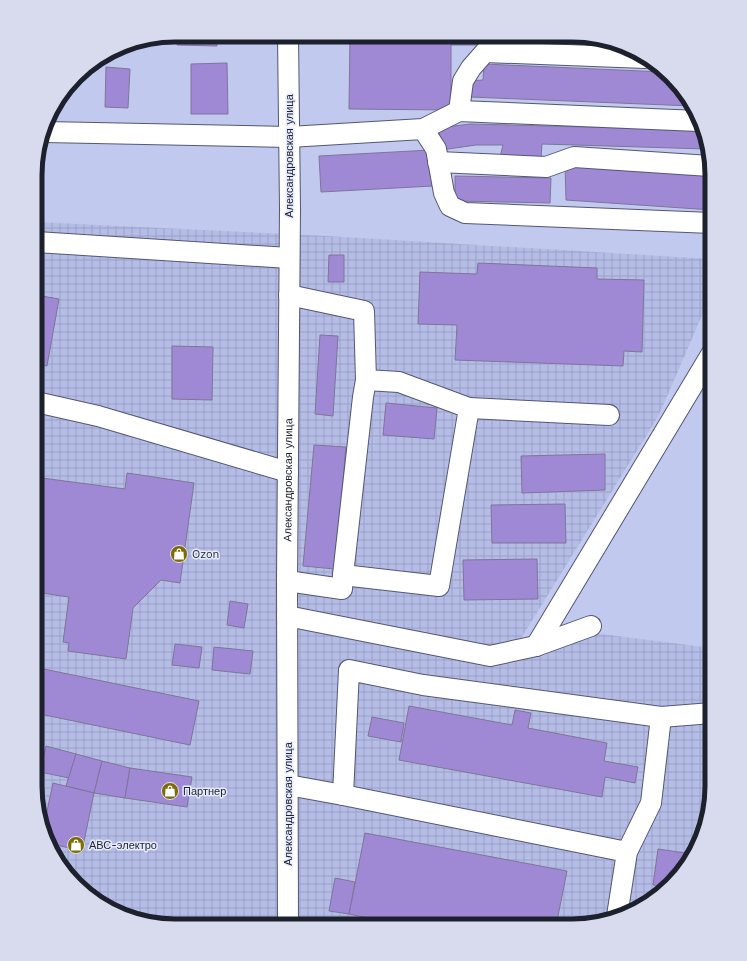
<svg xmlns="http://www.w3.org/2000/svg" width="747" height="961" font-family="'Work Sans',sans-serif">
<defs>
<pattern id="industrial-grid" width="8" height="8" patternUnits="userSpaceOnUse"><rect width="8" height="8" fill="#b5bde7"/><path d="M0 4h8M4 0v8" fill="none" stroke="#9ba2c6"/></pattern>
</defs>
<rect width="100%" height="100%" fill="#c2c9ee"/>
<polygon fill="url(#industrial-grid)" points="36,222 327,236 712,259 712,292 659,415 520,640 601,634 712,648 712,796 689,864 634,911 573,926 157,925 97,902 50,848 35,787"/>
<g fill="#9f89d5" stroke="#7e7597">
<polygon points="177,35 217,35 217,46 177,45"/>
<polygon points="350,36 487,36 487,45 451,45 451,110 349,109"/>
<polygon points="555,36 591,36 616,47 555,45"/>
<polygon points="227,63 228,114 191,114 191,64"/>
<polygon points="484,64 664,72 692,106 470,97 468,81 483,80"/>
<polygon points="106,67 130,69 128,108 105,107"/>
<polygon points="470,124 702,130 706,149 542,144 541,159 500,157 503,145 476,145 441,150 439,128"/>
<polygon points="431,150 433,186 321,192 319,156"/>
<polygon points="565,164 712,175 712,210 566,200"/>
<polygon points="455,176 551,178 550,203 455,201"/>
<polygon points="329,255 344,255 344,282 328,282"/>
<polygon points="478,263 597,268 597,279 644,280 642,352 624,351 623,366 455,360 457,325 418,324 420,272 477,274"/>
<polygon points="36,295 59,299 47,366 36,364"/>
<polygon points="320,335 338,336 333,416 315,414"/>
<polygon points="172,346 213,347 212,400 172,399"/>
<polygon points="386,403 437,408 434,439 383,435"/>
<polygon points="314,445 346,447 335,569 303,566"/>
<polygon points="605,454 605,490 522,493 521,456"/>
<polygon points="127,473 194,483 180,583 161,580 133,608 126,659 68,651 69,643 63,642 69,597 35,592 36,522 42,478 125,489"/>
<polygon points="565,504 566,543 492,543 491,505"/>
<polygon points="537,559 538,599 464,600 463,560"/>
<polygon points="230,601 248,604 244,628 227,625"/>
<polygon points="175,644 202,647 199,668 172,665"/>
<polygon points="214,647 253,651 250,674 212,670"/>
<polygon points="39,668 199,701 190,745 35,713 35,685"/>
<polygon points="409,706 512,725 515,710 531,713 528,728 607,743 604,761 638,767 635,783 605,777 602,797 399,760"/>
<polygon points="372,717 404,723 401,742 368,736"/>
<polygon points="46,746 76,754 69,778 40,772"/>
<polygon points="76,754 102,761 94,793 66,786"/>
<polygon points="102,761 130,768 125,798 94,793"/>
<polygon points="130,768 192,777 187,807 125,798"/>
<polygon points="53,783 94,793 82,851 48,843 44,825"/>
<polygon points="365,833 567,871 556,926 408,926 349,914"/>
<polygon points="658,849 692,854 689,864 663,886 653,885"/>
<polygon points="335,878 355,882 349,914 329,911"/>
</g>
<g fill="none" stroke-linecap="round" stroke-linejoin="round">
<g stroke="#525777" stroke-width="22">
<g id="minor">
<polyline points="459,111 463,81 471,68 485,52 645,58"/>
<polyline points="423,129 436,149 444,193 450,206 465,213 712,223"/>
<polyline points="45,132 289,137 423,129 459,111 699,121"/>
<polyline points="438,162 546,167 574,157 710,166"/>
<polyline points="36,242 289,258"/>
<polyline points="36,402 98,416 288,472"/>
<polyline points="469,408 609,415"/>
<polyline points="343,575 439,586 469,408 399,382 366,380"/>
<polyline points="287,581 342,589 343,575 363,397 366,380 364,311 289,295"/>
<polyline points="287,616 490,656 536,646 591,626"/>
<polyline points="536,646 712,353"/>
<polyline points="661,717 712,713"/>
<polyline points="288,785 343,795"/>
<polyline points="617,916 627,852 651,803 661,717 423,685 349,670 343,795 627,852"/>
<path id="s1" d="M288,925L287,581L290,209L288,35"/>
</g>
</g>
<use href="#minor" stroke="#fff" stroke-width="20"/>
</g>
<defs>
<g id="shop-disc" transform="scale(0.9)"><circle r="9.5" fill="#7e6b05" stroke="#e7ebfe"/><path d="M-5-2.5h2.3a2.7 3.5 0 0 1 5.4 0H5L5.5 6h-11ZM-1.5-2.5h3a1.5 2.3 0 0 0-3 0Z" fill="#fff"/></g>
</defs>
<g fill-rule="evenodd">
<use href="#shop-disc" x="179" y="554"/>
<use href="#shop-disc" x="170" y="791"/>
<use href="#shop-disc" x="76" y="845"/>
</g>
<g text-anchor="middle" stroke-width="3" stroke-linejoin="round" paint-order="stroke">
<g font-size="11" fill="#1d202d" stroke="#e7ebfe">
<text transform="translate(289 156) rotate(-90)" y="4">Александровская улица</text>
<text dy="4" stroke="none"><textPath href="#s1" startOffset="445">Александровская улица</textPath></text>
<text transform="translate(288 804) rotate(-90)" y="4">Александровская улица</text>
</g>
<g font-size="11" fill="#1d202d" stroke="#e7ebfe" text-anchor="start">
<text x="192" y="558">Ozon</text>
<text x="183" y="795">Партнер</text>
<text x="89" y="849">АВС-электро</text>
</g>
</g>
<path d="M0 0H747V961H0ZM175 42H572A133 133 0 0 1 705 175V786A133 133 0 0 1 572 919H175A133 133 0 0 1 42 786V175A133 133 0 0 1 175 42Z" fill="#d7dbed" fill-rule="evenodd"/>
<path fill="none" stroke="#1d202d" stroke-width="5" d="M175 42H572A133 133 0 0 1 705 175V786A133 133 0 0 1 572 919H175A133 133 0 0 1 42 786V175A133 133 0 0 1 175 42Z"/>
</svg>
